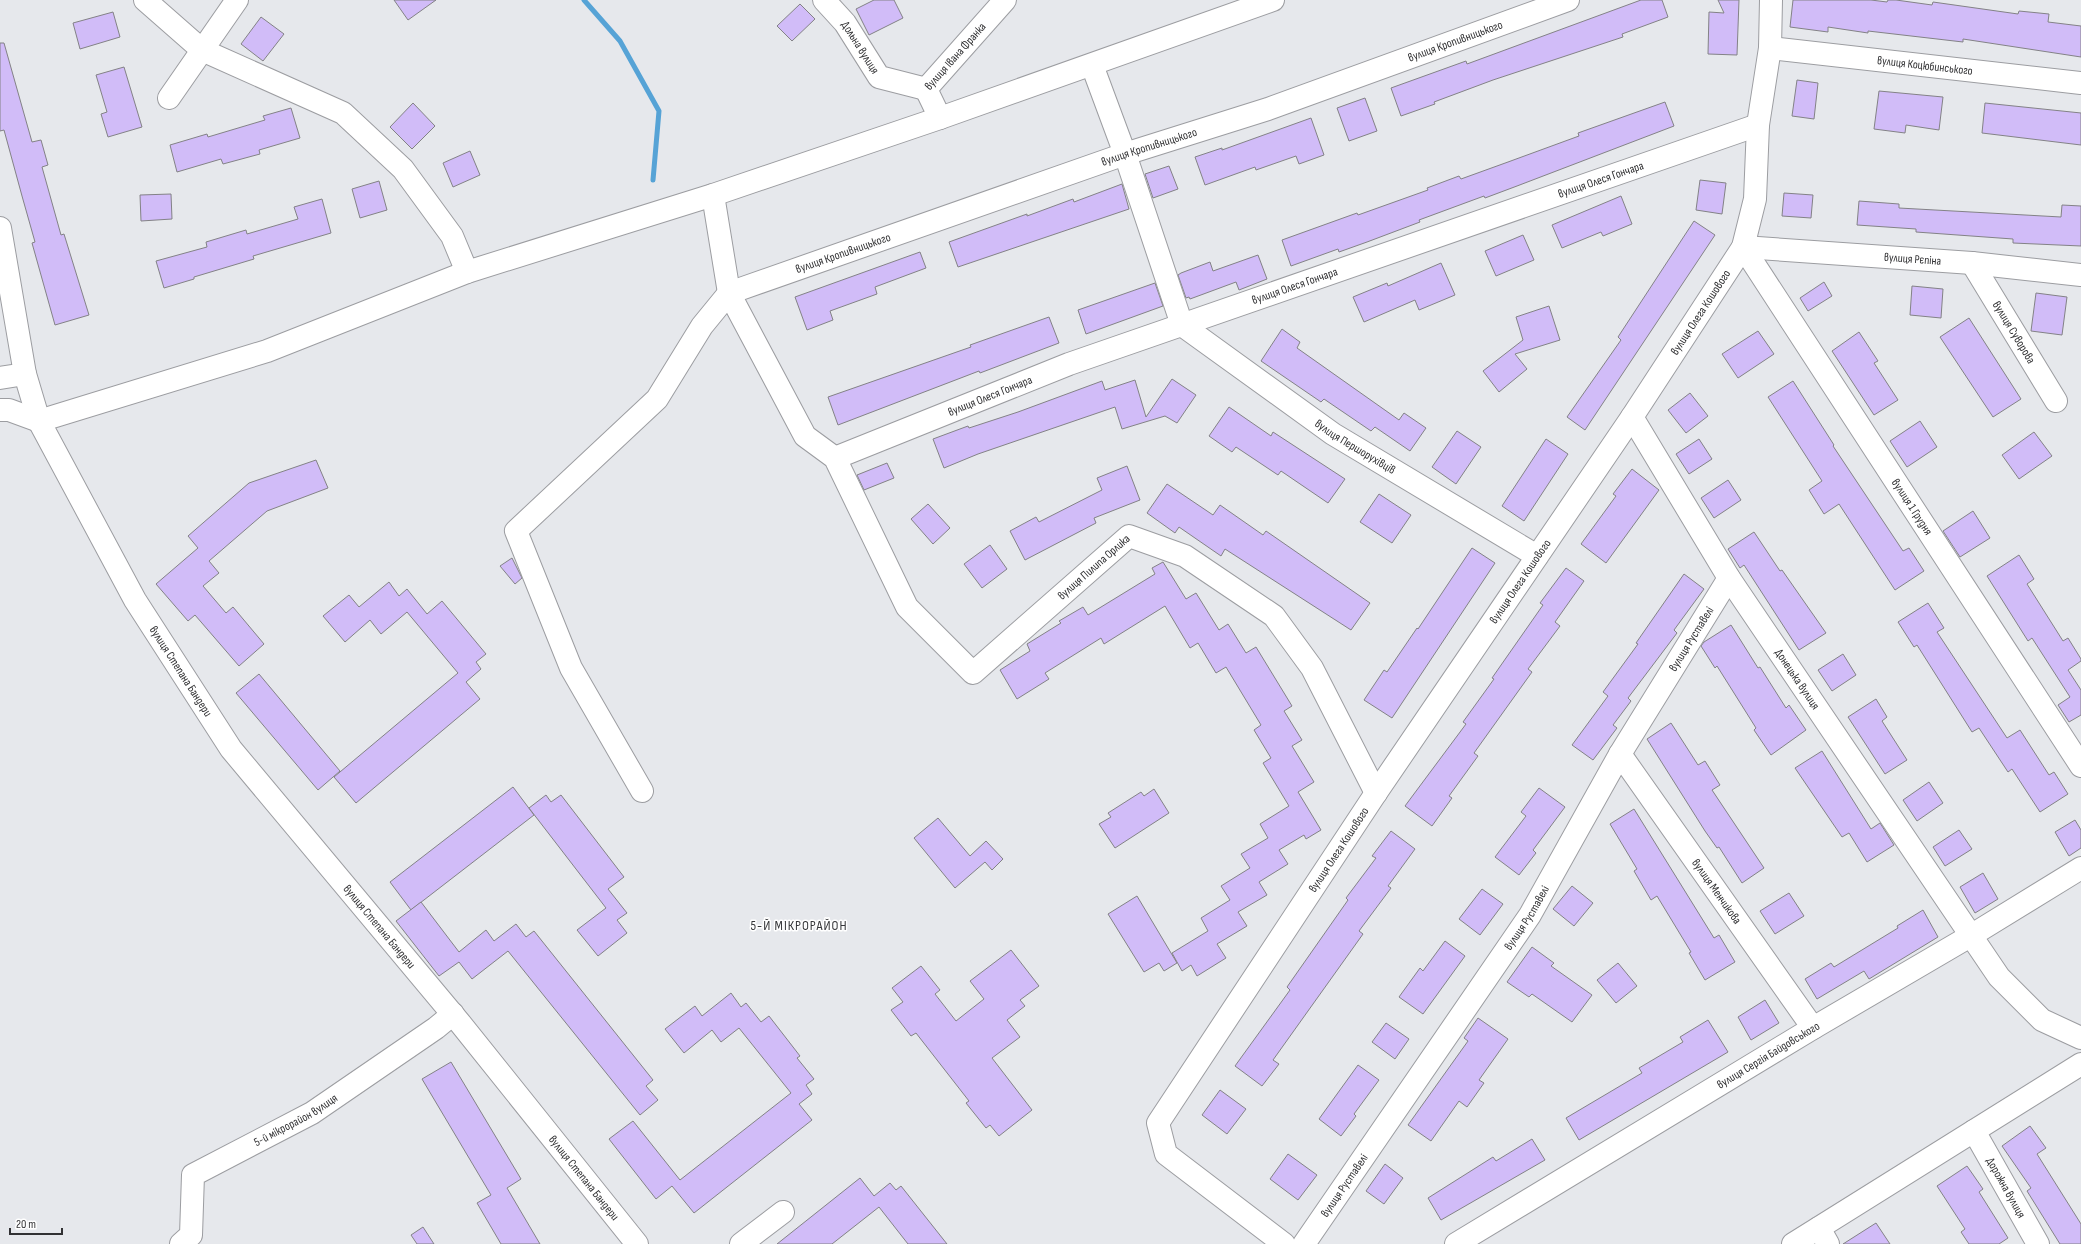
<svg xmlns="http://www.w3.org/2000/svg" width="2081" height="1244" font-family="'Sofia Sans Condensed',sans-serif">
<rect width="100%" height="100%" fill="#e6e8ec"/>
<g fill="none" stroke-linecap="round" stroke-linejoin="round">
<polyline stroke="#56a3d6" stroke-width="5" points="584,0 620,41 659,111 653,180"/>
</g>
<g fill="#d1bcf8" stroke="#838286">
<polygon points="394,0 436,0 408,20"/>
<polygon points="874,0 894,0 903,18 869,35 856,9"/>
<polygon points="1641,0 1662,0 1668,17 1622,34 1623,37 1493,80 1434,102 1435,104 1401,116 1391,88 1466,61 1467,64"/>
<polygon points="1718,0 1739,0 1737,55 1708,54 1709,12 1724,13"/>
<polygon points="1793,0 1871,0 1887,2 1888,0 1896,0 1932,5 1933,2 2018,14 2019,11 2049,14 2048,22 2081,26 2081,57 1963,39 1963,42 1868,31 1868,33 1828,27 1828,32 1790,27"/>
<polygon points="800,4 815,19 792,41 777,26"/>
<polygon points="113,12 120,37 80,49 73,23"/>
<polygon points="261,17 284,34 263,61 241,44"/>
<polygon points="0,43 4,43 32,142 41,140 48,165 42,167 61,235 64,234 89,315 55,325 32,243 35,242 22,196 4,130 0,131"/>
<polygon points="124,67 142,127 108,137 101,114 107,112 96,75"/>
<polygon points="1797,80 1818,83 1814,119 1792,116"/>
<polygon points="1879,91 1943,97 1939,130 1906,125 1905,133 1874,129"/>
<polygon points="1365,98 1377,131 1349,141 1337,108"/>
<polygon points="1665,102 1674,126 1517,186 1485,198 1484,196 1419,220 1420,222 1367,242 1339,252 1338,249 1291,266 1282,240 1357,213 1358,215 1428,190 1427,188 1459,176 1461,179 1508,162 1579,136 1578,133"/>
<polygon points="413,103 435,126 412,149 390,127"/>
<polygon points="1985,103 2081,113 2081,145 1982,133"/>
<polygon points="291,108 300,138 259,150 260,154 223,164 221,159 177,172 170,145 207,134 208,137 265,120 263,116"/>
<polygon points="1311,118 1324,155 1299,164 1296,156 1256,170 1255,167 1205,185 1195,157 1222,148 1222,150"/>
<polygon points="470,151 480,175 453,187 443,163"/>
<polygon points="1169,166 1178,189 1153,198 1145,174"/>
<polygon points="1700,180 1726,183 1722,214 1696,210"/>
<polygon points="379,181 387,210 360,218 352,189"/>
<polygon points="1122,184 1129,209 958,267 949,242 1027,214 1027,216 1073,199 1074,202"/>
<polygon points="1784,193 1813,195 1811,218 1782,216"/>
<polygon points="171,194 172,219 141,221 140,195"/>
<polygon points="1621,196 1632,224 1603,236 1601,232 1562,248 1552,225"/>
<polygon points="322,199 331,233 253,256 254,259 194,277 194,279 164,288 156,261 207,247 206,242 246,230 247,234 298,219 294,207"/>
<polygon points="1859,201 1899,204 1899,208 2061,217 2062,205 2081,206 2081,246 2013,243 2013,239 1916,232 1916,229 1857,225"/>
<polygon points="1694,221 1715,235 1585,430 1567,417 1621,340 1618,337"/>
<polygon points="1523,235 1534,260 1496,276 1485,251"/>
<polygon points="920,252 926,268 875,287 877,294 830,311 833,320 807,330 795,297"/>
<polygon points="1258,255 1267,279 1239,290 1236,282 1190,299 1189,297 1186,298 1178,275 1181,273 1210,262 1213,271"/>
<polygon points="1441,263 1455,295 1419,310 1415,300 1364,322 1353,297 1387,283 1388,286"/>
<polygon points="1824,282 1832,296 1808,311 1800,298"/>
<polygon points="1155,283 1163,306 1086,334 1078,310"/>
<polygon points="1912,286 1943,289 1941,318 1910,315"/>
<polygon points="2036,293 2067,297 2062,335 2031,331"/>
<polygon points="1549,306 1560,340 1515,354 1527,369 1499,392 1483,371 1523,340 1516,317"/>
<polygon points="1049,317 1059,343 980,373 979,371 838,425 828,397 971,347 970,345"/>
<polygon points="1969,318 2021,399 1993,417 1940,337"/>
<polygon points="1282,329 1300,342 1297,348 1399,420 1404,413 1426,428 1410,451 1375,427 1371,431 1324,399 1321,402 1261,361"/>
<polygon points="1758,331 1774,354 1738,378 1722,354"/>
<polygon points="1859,332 1878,361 1874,363 1898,400 1874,415 1832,351"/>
<polygon points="1172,379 1196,395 1177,423 1165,416 1122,429 1115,407 978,454 944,468 933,439 968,426 969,428 1018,412 1102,381 1105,390 1135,380 1146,417"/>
<polygon points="1793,381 1834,445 1833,446 1903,551 1909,548 1924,571 1895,590 1839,504 1824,514 1809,490 1822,481 1768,397"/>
<polygon points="1690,393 1708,416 1686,433 1668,410"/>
<polygon points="1229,407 1271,436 1273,432 1345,479 1328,503 1281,471 1278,475 1236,447 1232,452 1209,436"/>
<polygon points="1920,421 1937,447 1907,467 1890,441"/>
<polygon points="1457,431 1481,447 1456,484 1432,467"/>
<polygon points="2034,432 2052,456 2019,479 2002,455"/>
<polygon points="1546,439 1568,454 1524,521 1502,506"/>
<polygon points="1699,439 1712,459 1689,474 1676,454"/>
<polygon points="316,460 328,488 267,511 209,561 219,573 203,586 226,613 233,607 264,644 239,666 195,615 188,621 156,584 198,548 188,536 249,483"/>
<polygon points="887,463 894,478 864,490 857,475"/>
<polygon points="1127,466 1140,500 1094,518 1096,523 1025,560 1010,531 1036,517 1039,522 1102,490 1097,478"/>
<polygon points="1632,469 1659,490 1606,563 1581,544 1616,496 1613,494"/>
<polygon points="1728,480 1741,500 1714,518 1701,498"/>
<polygon points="1167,484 1213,515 1220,505 1263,535 1266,531 1370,603 1351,630 1225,549 1221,556 1179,527 1175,533 1147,513"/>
<polygon points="1379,494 1411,515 1392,543 1360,522"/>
<polygon points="928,504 950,528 933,544 911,519"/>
<polygon points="1973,511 1990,538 1960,557 1943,531"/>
<polygon points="1754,532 1780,571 1782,570 1826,633 1799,650 1744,565 1740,568 1728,549"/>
<polygon points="990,545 1007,569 982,588 964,564"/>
<polygon points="1472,548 1495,563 1392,718 1364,700 1384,670 1387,672 1417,628 1418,629"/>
<polygon points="2019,555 2034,579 2027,584 2063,641 2068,638 2081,659 2081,661 2068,670 2081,690 2081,715 2069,722 2058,705 2070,697 2032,638 2028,641 1987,576"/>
<polygon points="512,558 522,578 515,584 500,566"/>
<polygon points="1163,562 1186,599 1196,593 1219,630 1228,624 1246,653 1256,647 1292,706 1284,711 1302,740 1292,746 1314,782 1298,792 1321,830 1306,839 1304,835 1279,850 1288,864 1259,882 1267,895 1238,912 1247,926 1217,944 1226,958 1197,976 1191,965 1182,971 1172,953 1208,931 1201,918 1230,900 1221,886 1250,868 1241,854 1268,838 1260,824 1289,806 1263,763 1271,758 1254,730 1261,725 1226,667 1216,673 1198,643 1190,648 1165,606 1104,644 1101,638 1045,673 1049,679 1017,699 1000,670 1030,651 1027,644 1061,623 1059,621 1083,607 1088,615 1155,574 1152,568"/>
<polygon points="1566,568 1584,581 1555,622 1560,626 1528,669 1532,672 1474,753 1478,756 1449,796 1452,798 1432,826 1405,806 1466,724 1463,722 1494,679 1492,678 1543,605 1540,603"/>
<polygon points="1684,574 1704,589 1674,630 1677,633 1628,698 1631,701 1613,725 1617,728 1593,760 1572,745 1608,696 1603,692 1638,644 1636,643"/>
<polygon points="389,582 399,596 407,589 427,614 442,601 486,654 476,662 481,669 466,682 480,699 356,803 334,777 458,673 407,612 381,634 370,620 345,642 323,616 349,595 359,607"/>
<polygon points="1928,603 1944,628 1937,632 2007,738 2020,730 2049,775 2054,772 2068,794 2040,812 2012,769 2008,772 1979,728 1972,732 1917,645 1914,647 1898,622"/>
<polygon points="1731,625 1758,668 1760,667 1786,708 1789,705 1806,730 1771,755 1754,730 1756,728 1717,666 1715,668 1701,646 1704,642"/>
<polygon points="1843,654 1856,675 1832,691 1818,670"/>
<polygon points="259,674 340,771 318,790 236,693"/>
<polygon points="1876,699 1887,717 1882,721 1907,760 1885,774 1848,717"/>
<polygon points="1671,723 1698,765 1705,761 1720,785 1712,790 1764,868 1742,883 1719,847 1717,848 1705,831 1647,739"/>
<polygon points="1822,751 1871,829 1880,823 1894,845 1867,862 1849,833 1842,837 1795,768"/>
<polygon points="1929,782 1943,803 1917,821 1903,800"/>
<polygon points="513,787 534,815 411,910 390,882"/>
<polygon points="1539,788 1565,807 1533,850 1536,853 1519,875 1495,857 1526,816 1521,812"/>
<polygon points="1154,789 1169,813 1115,848 1099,824 1111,817 1108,813 1141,792 1144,796"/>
<polygon points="546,795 551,802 561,795 624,877 608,889 627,913 617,920 627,933 598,956 577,930 606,908 529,808"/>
<polygon points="1634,809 1714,938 1719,935 1735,962 1705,980 1689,953 1691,952 1657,896 1651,900 1634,871 1637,869 1610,824"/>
<polygon points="938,818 970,856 986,841 1003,859 992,870 985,862 955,888 914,838"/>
<polygon points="2075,820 2081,830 2081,848 2069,856 2055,832"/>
<polygon points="1959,830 1972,849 1945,866 1933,847"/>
<polygon points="1391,831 1415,849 1388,886 1391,888 1359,931 1363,934 1273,1060 1279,1064 1262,1086 1235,1066 1290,990 1287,987 1348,900 1346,898 1376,858 1372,856"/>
<polygon points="1983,873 1998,899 1975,913 1960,887"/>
<polygon points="1572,886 1593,903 1574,926 1553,909"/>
<polygon points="1482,889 1503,904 1480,935 1459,919"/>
<polygon points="1789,893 1804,916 1775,934 1760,911"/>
<polygon points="1137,896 1177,963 1164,971 1159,963 1144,972 1108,914"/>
<polygon points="421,902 459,952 486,930 494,941 516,924 526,937 534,931 653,1080 646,1086 658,1100 640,1115 508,951 472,979 459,962 439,976 396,921"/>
<polygon points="1923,910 1938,937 1869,979 1864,971 1817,999 1805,979 1831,963 1834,967 1898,928 1897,926"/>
<polygon points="1445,941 1465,956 1423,1014 1399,997 1420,968 1423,971"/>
<polygon points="1532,947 1554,963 1551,966 1592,995 1572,1022 1532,994 1529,997 1507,982"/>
<polygon points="1011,950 1039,986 1020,1000 1025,1006 1007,1020 1020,1037 992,1058 1032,1110 999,1136 990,1125 986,1128 966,1103 969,1101 916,1033 911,1036 891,1010 903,1002 892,988 921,966 940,990 935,994 956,1021 984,999 970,981"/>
<polygon points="1618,963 1637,986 1616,1003 1597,980"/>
<polygon points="731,993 741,1007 746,1003 761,1022 769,1016 800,1056 797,1058 814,1079 806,1085 812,1094 799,1104 812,1120 694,1213 672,1186 656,1199 609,1139 633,1121 680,1180 791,1093 739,1028 721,1042 712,1030 684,1053 665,1029 695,1006 702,1016"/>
<polygon points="1765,1000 1779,1023 1751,1040 1738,1017"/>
<polygon points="1478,1018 1508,1039 1479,1080 1484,1083 1467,1107 1459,1101 1431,1141 1408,1125 1468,1041 1464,1038"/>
<polygon points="1708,1020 1728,1052 1579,1140 1566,1118 1642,1073 1639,1068 1683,1042 1680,1037"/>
<polygon points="1386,1023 1409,1039 1395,1059 1372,1042"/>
<polygon points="451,1062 521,1179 507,1188 540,1244 501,1244 477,1203 491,1195 422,1079"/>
<polygon points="1358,1065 1379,1080 1354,1114 1356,1116 1341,1136 1319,1119"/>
<polygon points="1220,1090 1246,1109 1227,1134 1202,1115"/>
<polygon points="2030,1126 2046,1148 2037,1154 2081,1224 2081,1244 2060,1244 2027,1191 2031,1188 2002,1146"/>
<polygon points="1532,1139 1545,1160 1441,1220 1428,1198 1493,1157 1496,1161"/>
<polygon points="1288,1154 1317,1175 1298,1200 1270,1179"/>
<polygon points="1385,1164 1403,1178 1384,1204 1366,1191"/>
<polygon points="1967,1166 1983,1189 1979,1192 2008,1238 1999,1244 1969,1244 1961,1232 1965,1229 1937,1186"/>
<polygon points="860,1178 874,1196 890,1183 896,1190 901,1186 947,1244 908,1244 879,1207 832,1244 777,1244"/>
<polygon points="1876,1223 1890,1244 1843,1244"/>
<polygon points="423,1227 434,1244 417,1244 411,1235"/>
</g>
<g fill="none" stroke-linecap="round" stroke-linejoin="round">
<g stroke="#9c9da1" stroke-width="24">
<g id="minor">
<polyline points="145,0 202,50 343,113 403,169 452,236 467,272"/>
<path id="s1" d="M824,0L845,23L879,77L926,89"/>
<path id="s2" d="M1770,48L2081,83"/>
<path id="s3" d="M1092,65L1125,154L1182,325L1333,434L1537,556"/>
<polyline points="169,98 237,0"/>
<path id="s4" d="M940,118L926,89L1005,0"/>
<path id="s5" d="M713,195L729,293L805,436L835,458L907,607L973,673L1129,536L1185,556L1274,616L1312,668L1376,793"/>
<path id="s6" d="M0,228L25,374L39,421L135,600L231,749L460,1023L637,1244"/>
<path id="s7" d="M1743,247L2081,766"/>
<path id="s8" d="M1743,247L1972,263L2081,275"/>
<path id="s9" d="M1972,263L2056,401"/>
<polyline points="0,378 25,374"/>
<polyline points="0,410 9,410 39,421 267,351 467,272 713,195 940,118 1273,0"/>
<path id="s10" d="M1632,417L1729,578L1999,977L2042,1020L2081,1038"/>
<path id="s11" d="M835,458L1069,364L1758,125"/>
<path id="s12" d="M1620,754L1813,1028"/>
<path id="s13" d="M642,791L571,668L516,531L657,399L702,326L729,293L1125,154L1268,109L1568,0"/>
<path id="s14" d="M1974,1131L2038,1244"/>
<polyline points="1819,1228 1828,1244"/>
<path id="s15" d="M181,1244L191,1235L193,1175L312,1113L436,1028L453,1014"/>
<polyline points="741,1244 783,1212"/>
<path id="s16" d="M1284,1244L1166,1154L1158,1123L1376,793L1632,417L1743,247L1755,199L1758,125L1770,48L1771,0"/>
<path id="s17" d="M1304,1244L1530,915L1620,754L1729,578"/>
<path id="s18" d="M1456,1244L1813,1028L1972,935L2081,868"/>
<polyline points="1793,1244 2081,1064"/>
</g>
</g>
<use href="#minor" stroke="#fff" stroke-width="22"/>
</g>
<g text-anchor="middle" stroke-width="3" stroke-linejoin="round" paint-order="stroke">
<g font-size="12" fill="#313133" stroke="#fff">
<text dy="4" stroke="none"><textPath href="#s13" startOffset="1380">вулиця Кропивницького</textPath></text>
<text dy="4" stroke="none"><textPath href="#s1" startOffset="60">Дольна вулиця</textPath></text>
<text dy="4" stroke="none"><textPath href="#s4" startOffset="76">вулиця Івана Франка</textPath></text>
<text dy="4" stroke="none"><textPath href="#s2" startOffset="156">вулиця Коцюбинського</textPath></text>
<text dy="4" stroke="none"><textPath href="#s13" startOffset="1056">вулиця Кропивницького</textPath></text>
<text dy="4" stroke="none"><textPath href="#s11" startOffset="815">вулиця Олеся Гончара</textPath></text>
<text dy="4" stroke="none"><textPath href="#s13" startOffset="732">вулиця Кропивницького</textPath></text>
<text dy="4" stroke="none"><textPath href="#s8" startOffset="170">вулиця Рєпіна</textPath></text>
<text dy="4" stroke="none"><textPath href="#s11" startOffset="491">вулиця Олеся Гончара</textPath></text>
<text dy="4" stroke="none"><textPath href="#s16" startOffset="1156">вулиця Олега Кошового</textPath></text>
<text dy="4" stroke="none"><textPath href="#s9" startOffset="81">вулиця Суворова</textPath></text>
<text dy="4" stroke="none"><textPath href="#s11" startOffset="167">вулиця Олеся Гончара</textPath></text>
<text dy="4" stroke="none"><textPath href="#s3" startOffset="487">вулиця Першорухівців</textPath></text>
<text dy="4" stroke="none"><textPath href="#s7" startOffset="310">вулиця 1 Грудня</textPath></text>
<text dy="4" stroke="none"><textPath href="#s5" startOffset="718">вулиця Пилипа Орлика</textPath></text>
<text dy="4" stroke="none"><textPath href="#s16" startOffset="832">вулиця Олега Кошового</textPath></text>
<text dy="4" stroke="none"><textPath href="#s17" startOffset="719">вулиця Руставелі</textPath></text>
<text dy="4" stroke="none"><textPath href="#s6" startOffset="485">вулиця Степана Бандери</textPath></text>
<text dy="4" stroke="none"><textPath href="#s10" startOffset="310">Донецька вулиця</textPath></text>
<text dy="4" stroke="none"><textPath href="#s16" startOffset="508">вулиця Олега Кошового</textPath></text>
<text dy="4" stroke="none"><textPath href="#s12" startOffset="168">вулиця Менчикова</textPath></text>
<text dy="4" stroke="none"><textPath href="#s17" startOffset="395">вулиця Руставелі</textPath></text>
<text dy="4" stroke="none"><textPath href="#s6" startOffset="809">вулиця Степана Бандери</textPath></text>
<text dy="4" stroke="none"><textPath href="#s18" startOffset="365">вулиця Сергія Байдовського</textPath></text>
<text dy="4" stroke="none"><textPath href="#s15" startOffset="190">5-й мікрорайон вулиця</textPath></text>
<text dy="4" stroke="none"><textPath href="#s6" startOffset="1133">вулиця Степана Бандери</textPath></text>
<text dy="4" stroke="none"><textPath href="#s17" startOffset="71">вулиця Руставелі</textPath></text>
<text dy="4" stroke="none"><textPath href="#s14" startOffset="65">Дорожна вулиця</textPath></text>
</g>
<g font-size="14" letter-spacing="1" fill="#353639" stroke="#fff">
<text x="799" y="930">5-Й МІКРОРАЙОН</text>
</g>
</g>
<path d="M10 1228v6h52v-6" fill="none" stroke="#313133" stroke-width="2"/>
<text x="16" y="1228" font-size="12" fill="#313133" stroke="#ffffff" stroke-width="3" paint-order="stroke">20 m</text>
</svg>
